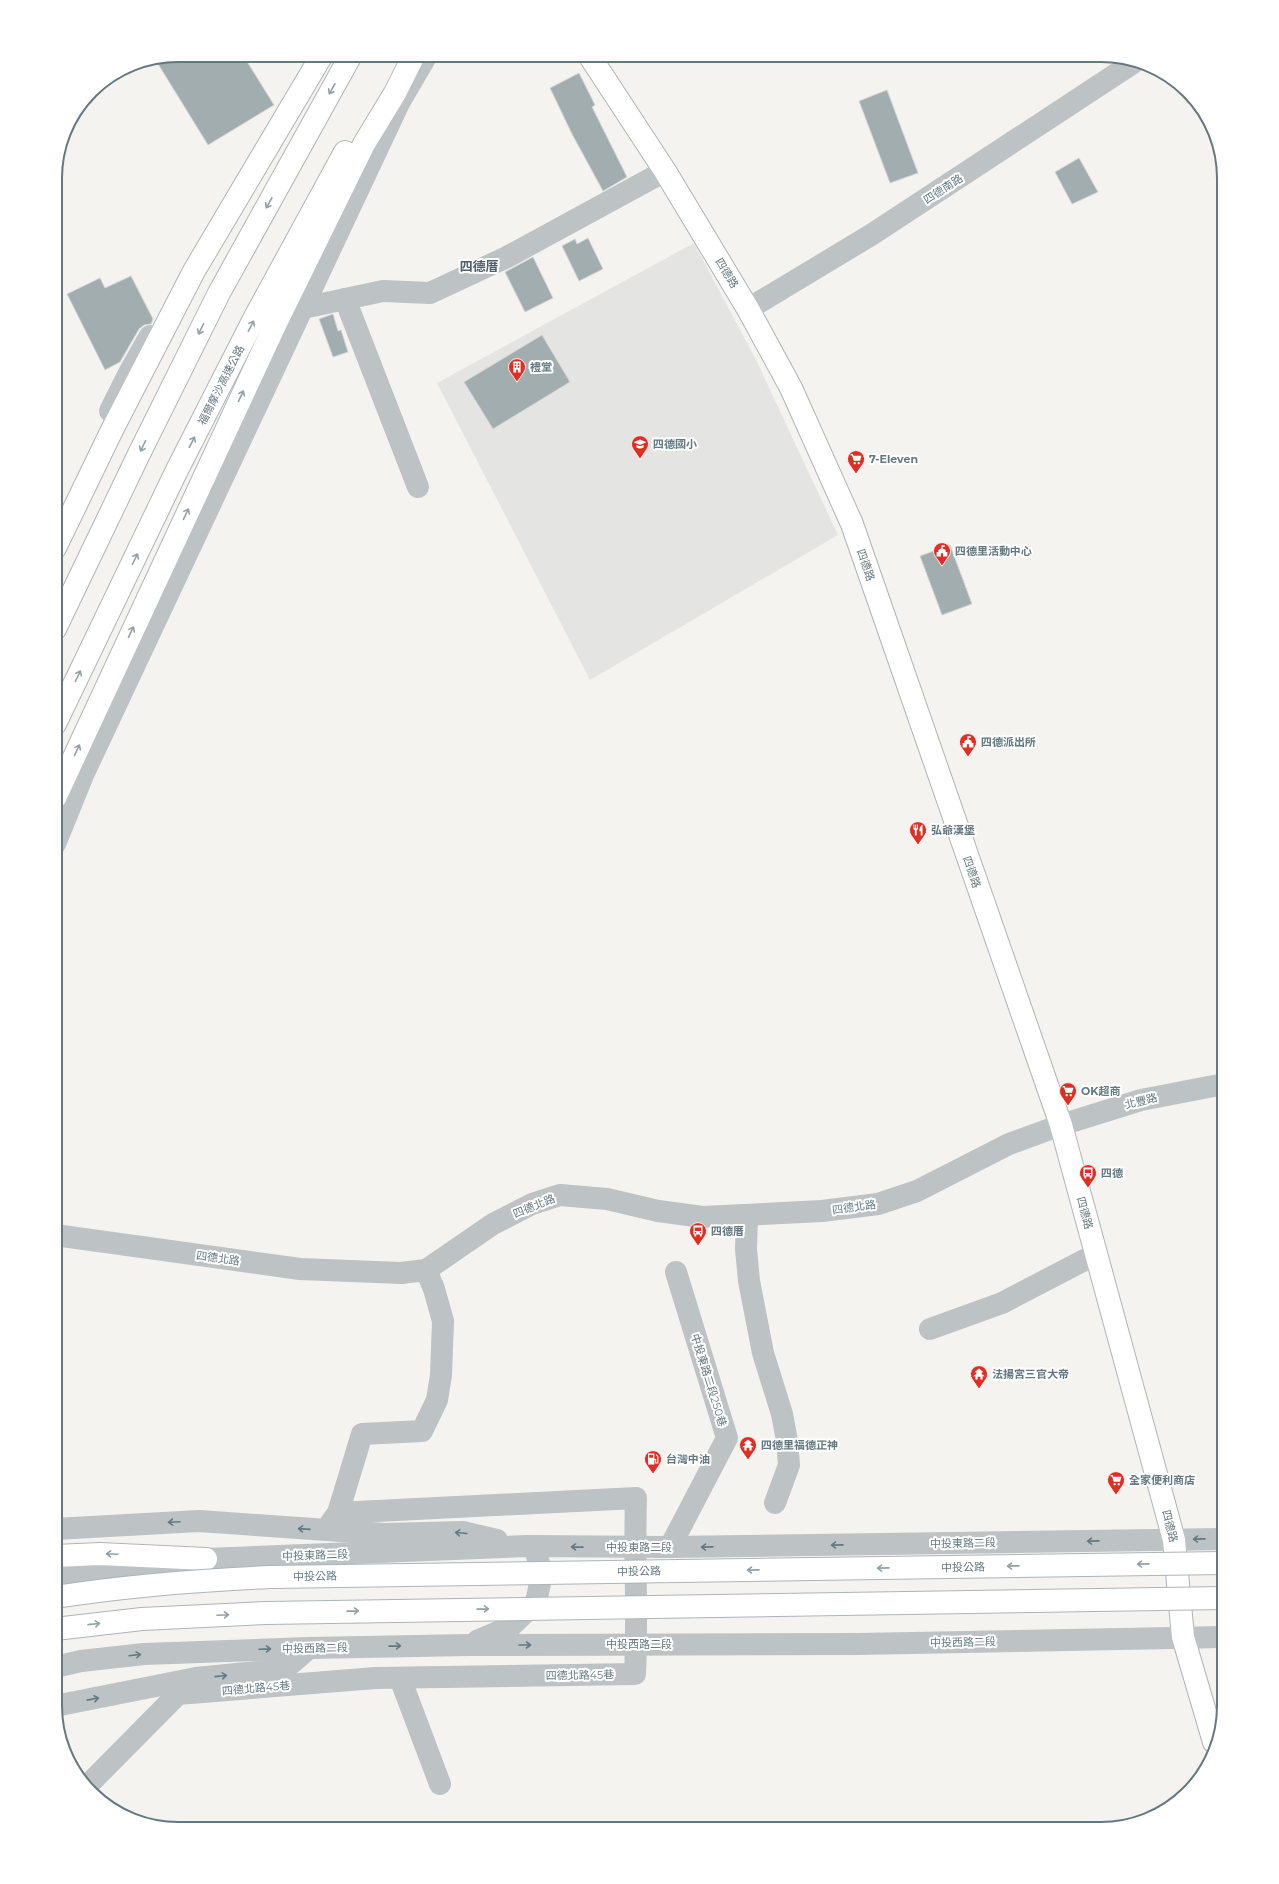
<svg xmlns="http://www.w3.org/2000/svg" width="1279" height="1884" font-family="Montserrat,'Noto Sans TC',sans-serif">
<rect width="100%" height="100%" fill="#f4f3f0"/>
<polygon fill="#e4e5e3" points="694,243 757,362 838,535 590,680 437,383"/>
<g fill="#a1adaf" stroke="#d5d5d3">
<polygon points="178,55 243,55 274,105 208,145 155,59"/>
<polygon points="579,73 595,105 592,107 627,177 603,191 572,134 550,88"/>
<polygon points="887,90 918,173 890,183 859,101"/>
<polygon points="1079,158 1098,192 1072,204 1055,172"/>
<polygon points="588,238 603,269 579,281 562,246 575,239 577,244"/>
<polygon points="533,257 553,298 525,312 505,272"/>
<polygon points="131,276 153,319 151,324 144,325 139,329 120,362 105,370 67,294 100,278 105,288"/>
<polygon points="333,314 338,331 341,330 348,352 333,357 319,319"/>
<polygon points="542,335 570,382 493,429 464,382"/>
<polygon points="950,545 972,604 942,615 920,556"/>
</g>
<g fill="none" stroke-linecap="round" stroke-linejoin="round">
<g stroke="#aeb4b7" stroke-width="24">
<polyline id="major" points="589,55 665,171 748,309 791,388 852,524 1061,1125 1174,1540 1183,1637 1214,1742"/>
</g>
<g stroke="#b0b5b7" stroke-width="24">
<g id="highway">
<polyline points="55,548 112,430 194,271 322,55"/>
<polyline points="55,629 139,454 219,293 351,55"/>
<polyline points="55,724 177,470 255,317 345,152"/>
<polyline points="55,798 275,325 364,144 395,93 414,55"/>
<polyline points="55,1556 100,1554 206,1559"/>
</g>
</g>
<g stroke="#bdc2c4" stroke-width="22">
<polyline points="345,299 418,487"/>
<polyline points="303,308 383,291 430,293 507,257 665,171"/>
<polyline points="748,309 871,235 1133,63"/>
<polyline points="110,411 130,371 150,336"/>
<polyline points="55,844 83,775 399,103 427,55"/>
<polyline points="747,1215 746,1249 749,1281 763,1353 782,1414 787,1441 789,1465 775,1503"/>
<polyline points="55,1235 300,1269 401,1273 426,1270 493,1224 532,1204 560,1195 607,1199 658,1211 703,1217 822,1211 878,1204 917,1191 1009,1144 1061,1125 1141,1100 1224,1084"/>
<polyline points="930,1329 1002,1303 1096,1254"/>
<polyline points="330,1524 338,1513 362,1434 422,1431 437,1400 441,1375 443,1321 434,1289 426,1270"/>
<polyline points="55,1529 199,1521 384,1534 463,1532 497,1540"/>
<polyline points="670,1547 727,1438 676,1272"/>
<polyline points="55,1576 206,1559 527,1546 670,1547 1224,1539"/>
<polyline points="477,1641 510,1627 536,1602 542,1574 537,1556"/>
<polyline points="55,1667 81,1661 144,1654 309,1648 469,1645 858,1644 1224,1637"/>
<polyline points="400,1678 440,1784"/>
<polyline points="55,1706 196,1678 285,1669 309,1648"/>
<path d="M88,1785L178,1694L375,1678L635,1674C638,1616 634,1557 636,1498L338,1513"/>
</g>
<use href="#major" stroke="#fff" stroke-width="22"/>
<use href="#highway" stroke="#fff" stroke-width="22"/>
<g stroke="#aeb4b7" stroke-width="24" stroke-linecap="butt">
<g id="major-bridge">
<path d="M55,1597C127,1586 199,1580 271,1577L1224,1563"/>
<polyline points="55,1629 142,1619 266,1613 1224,1598"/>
</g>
</g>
<use href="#major-bridge" stroke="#fff" stroke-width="22"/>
</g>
<defs><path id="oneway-shaft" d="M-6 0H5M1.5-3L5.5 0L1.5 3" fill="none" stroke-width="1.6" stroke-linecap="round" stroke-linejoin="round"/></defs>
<g stroke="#92a1a6">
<use href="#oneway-shaft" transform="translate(332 89) rotate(119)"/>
<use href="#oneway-shaft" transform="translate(269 203) rotate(119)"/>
<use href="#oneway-shaft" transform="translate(251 326) rotate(-63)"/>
<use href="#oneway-shaft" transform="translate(201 329) rotate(116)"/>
<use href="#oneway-shaft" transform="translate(241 396) rotate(-65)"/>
<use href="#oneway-shaft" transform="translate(192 442) rotate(-63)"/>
<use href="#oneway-shaft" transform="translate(143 446) rotate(116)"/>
<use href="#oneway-shaft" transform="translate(186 514) rotate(-65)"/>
<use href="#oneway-shaft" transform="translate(135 559) rotate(-64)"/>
<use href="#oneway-shaft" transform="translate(131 632) rotate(-65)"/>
<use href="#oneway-shaft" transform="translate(78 676) rotate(-64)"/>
<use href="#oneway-shaft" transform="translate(77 750) rotate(-65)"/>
<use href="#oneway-shaft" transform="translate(112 1554) rotate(-177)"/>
<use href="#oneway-shaft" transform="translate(1143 1564) rotate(179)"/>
<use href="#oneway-shaft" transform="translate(1013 1566) rotate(179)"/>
<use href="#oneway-shaft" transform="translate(883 1568) rotate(179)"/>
<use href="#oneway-shaft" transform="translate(753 1570) rotate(179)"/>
<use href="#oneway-shaft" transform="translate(483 1609) rotate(-1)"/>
<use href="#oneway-shaft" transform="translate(353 1611) rotate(-1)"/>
<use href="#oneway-shaft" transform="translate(223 1615) rotate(-3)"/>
<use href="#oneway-shaft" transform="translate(94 1624) rotate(-6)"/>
</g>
<g stroke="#637980">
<use href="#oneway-shaft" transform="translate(174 1522) rotate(177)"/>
<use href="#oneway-shaft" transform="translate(304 1529) rotate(-176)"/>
<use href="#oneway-shaft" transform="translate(461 1533) rotate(-175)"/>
<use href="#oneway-shaft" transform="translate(1199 1539) rotate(179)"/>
<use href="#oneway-shaft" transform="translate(1093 1541) rotate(179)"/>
<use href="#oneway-shaft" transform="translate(837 1545) rotate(179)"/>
<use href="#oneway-shaft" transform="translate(577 1547) rotate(-179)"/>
<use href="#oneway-shaft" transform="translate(707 1547) rotate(179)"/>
<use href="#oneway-shaft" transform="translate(525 1645)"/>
<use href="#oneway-shaft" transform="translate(395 1646) rotate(-1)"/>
<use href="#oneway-shaft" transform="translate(265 1649) rotate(-2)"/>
<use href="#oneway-shaft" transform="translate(135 1655) rotate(-7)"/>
<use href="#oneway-shaft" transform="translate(221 1676) rotate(-6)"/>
<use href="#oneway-shaft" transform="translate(93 1699) rotate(-11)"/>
</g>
<defs>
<g id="building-pin" transform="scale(0.9)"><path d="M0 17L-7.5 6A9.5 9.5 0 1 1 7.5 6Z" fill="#e02e24" stroke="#fff"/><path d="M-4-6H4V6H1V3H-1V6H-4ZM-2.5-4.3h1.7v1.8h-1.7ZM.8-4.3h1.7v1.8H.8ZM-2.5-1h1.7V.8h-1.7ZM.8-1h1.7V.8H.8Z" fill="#fff"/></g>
<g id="school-pin" transform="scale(0.9)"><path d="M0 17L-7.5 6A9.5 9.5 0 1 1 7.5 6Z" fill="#e02e24" stroke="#fff"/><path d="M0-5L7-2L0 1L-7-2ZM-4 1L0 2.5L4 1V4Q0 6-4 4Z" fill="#fff"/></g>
<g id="supermarket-pin" transform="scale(0.9)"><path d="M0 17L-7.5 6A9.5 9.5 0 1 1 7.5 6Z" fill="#e02e24" stroke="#fff"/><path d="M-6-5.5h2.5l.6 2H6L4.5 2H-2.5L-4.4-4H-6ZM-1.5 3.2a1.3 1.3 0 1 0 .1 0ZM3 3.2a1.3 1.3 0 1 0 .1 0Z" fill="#fff"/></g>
<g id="civic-pin" transform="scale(0.9)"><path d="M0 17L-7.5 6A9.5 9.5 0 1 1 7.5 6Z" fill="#e02e24" stroke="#fff"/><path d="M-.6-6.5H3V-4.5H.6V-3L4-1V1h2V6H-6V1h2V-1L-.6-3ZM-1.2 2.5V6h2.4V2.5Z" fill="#fff"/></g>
<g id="restaurant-pin" transform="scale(0.9)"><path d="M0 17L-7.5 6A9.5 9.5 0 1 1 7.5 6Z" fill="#e02e24" stroke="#fff"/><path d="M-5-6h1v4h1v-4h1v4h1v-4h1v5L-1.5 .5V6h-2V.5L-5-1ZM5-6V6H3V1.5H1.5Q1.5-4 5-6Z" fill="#fff"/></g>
<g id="bus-pin" transform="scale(0.9)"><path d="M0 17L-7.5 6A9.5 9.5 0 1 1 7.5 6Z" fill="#e02e24" stroke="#fff"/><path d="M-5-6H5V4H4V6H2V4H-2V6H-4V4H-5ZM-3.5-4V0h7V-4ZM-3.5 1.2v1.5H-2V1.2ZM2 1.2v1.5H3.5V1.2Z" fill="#fff"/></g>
<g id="temple-pin" transform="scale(0.9)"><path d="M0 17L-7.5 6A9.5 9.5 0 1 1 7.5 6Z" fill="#e02e24" stroke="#fff"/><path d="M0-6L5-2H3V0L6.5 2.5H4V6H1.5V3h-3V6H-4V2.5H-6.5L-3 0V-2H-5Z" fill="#fff"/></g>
<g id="fuel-pin" transform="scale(0.9)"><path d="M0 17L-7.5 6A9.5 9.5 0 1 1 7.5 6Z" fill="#e02e24" stroke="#fff"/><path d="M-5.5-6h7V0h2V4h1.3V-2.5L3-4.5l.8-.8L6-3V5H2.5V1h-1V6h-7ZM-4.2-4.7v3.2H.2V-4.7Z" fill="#fff"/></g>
</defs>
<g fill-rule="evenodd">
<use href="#building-pin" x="517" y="367"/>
<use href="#school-pin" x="640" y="444"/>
<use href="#supermarket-pin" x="856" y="459"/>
<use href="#civic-pin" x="942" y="551"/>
<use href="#civic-pin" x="968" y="742"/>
<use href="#restaurant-pin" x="918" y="830"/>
<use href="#supermarket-pin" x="1068" y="1091"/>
<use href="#bus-pin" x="1088" y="1173"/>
<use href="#bus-pin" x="698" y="1231"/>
<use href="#temple-pin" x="979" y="1374"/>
<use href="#temple-pin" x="748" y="1445"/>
<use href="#fuel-pin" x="653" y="1459"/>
<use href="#supermarket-pin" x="1116" y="1480"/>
</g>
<g text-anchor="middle" stroke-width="4" stroke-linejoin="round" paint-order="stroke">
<g font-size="11" fill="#637980" stroke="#fff">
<text transform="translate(943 189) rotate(-33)" y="4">四德南路</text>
<text transform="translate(727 273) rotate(59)" y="4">四德路</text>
<text transform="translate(221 385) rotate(-63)" y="4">福爾摩沙高速公路</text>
<text transform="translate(866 565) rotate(71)" y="4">四德路</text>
<text transform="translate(972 872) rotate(71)" y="4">四德路</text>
<text transform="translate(1141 1101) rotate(-14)" y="4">北豐路</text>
<text transform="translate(534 1206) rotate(-22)" y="4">四德北路</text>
<text transform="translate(854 1207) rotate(-8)" y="4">四德北路</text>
<text transform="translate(1085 1213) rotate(75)" y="4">四德路</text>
<text transform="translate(218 1258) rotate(8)" y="4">四德北路</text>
<text transform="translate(709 1380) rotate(73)" y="4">中投東路二段250巷</text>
<text transform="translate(1170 1526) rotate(76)" y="4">四德路</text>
<text transform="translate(963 1543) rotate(-1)" y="4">中投東路二段</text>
<text x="639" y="1551">中投東路二段</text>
<text transform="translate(315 1555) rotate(-2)" y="4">中投東路二段</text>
<text transform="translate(963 1567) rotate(-1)" y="4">中投公路</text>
<text transform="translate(639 1571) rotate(-1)" y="4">中投公路</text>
<text transform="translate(315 1576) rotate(-1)" y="4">中投公路</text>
<text transform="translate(963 1642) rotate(-1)" y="4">中投西路二段</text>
<text x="639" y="1648">中投西路二段</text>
<text transform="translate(315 1648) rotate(-1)" y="4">中投西路二段</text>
<text transform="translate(580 1675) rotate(-1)" y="4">四德北路45巷</text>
<text transform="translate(256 1688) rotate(-5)" y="4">四德北路45巷</text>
</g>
<g font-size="11" font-weight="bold" fill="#637980" stroke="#fff" text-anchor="start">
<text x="530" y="371">禮堂</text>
<text x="653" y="448">四德國小</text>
<text x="869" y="463">7-Eleven</text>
<text x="955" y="555">四德里活動中心</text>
<text x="981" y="746">四德派出所</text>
<text x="931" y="834">弘爺漢堡</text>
<text x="1081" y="1095">OK超商</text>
<text x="1101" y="1177">四德</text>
<text x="711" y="1235">四德厝</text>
<text x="992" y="1378">法揚宮三官大帝</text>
<text x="761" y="1449">四德里福德正神</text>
<text x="666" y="1463">台灣中油</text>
<text x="1129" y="1484">全家便利商店</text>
</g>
<g font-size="13" font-weight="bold" fill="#516066" stroke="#fff">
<text x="479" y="271">四德厝</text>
</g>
</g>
<path d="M0 0H1279V1884H0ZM178 62H1101A116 116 0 0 1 1217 178V1706A116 116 0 0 1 1101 1822H178A116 116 0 0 1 62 1706V178A116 116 0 0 1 178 62Z" fill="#fff" fill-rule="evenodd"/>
<path fill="none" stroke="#637980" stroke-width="2" d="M178 62H1101A116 116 0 0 1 1217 178V1706A116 116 0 0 1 1101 1822H178A116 116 0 0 1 62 1706V178A116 116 0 0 1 178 62Z"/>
</svg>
